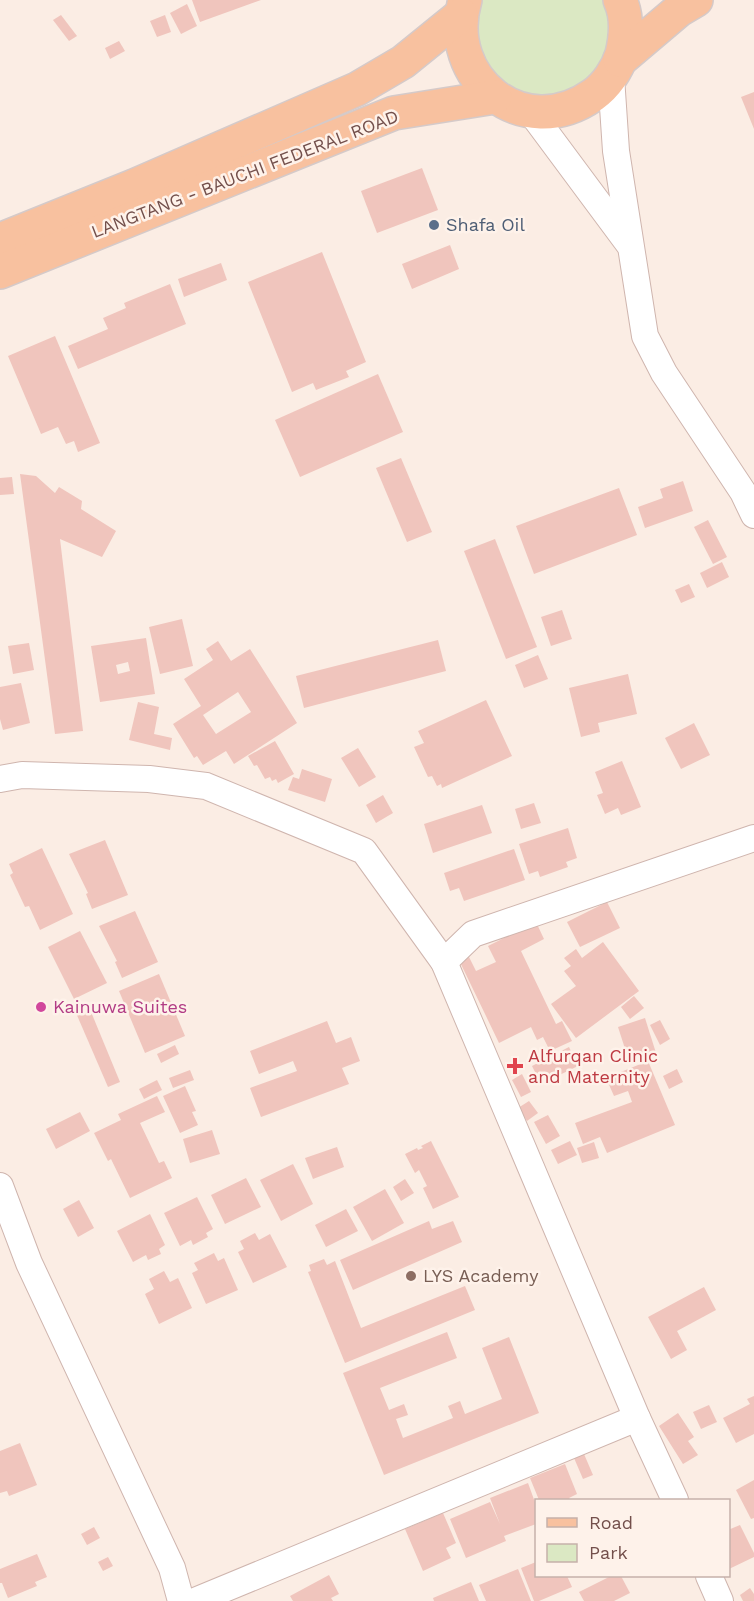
<svg xmlns="http://www.w3.org/2000/svg" width="754" height="1601" font-family="'Work Sans',sans-serif">
<rect width="100%" height="100%" fill="#fbede4"/>
<polygon fill="#dbe8c3" points="477,0 609,0 616,29 601,74 561,100 514,96 479,64"/>
<g fill="#f0c5bd" fill-rule="evenodd">
<polygon points="192,0 261,0 200,22"/>
<polygon points="187,4 197,26 181,34 170,13"/>
<polygon points="61,15 77,36 69,41 53,20"/>
<polygon points="165,15 171,32 157,37 150,21"/>
<polygon points="119,41 125,51 110,59 105,48"/>
<polygon points="754,92 754,129 741,97"/>
<polygon points="422,168 438,210 377,233 361,191"/>
<polygon points="450,245 459,269 412,289 402,264"/>
<polygon points="322,252 366,362 346,371 349,377 316,390 313,383 292,392 248,282"/>
<polygon points="221,263 227,280 184,297 178,279"/>
<polygon points="170,284 186,324 78,369 68,346 108,329 103,318 126,308 124,303"/>
<polygon points="55,336 100,443 78,452 74,441 66,444 58,427 41,434 8,356"/>
<polygon points="378,374 403,432 300,477 275,420"/>
<polygon points="401,458 432,532 407,542 376,468"/>
<polygon points="20,474 36,476 55,493 59,487 82,501 81,509 116,531 102,557 60,539 83,731 55,734"/>
<polygon points="12,477 14,494 0,495 0,478"/>
<polygon points="683,481 693,511 645,528 638,507 663,498 660,489"/>
<polygon points="619,488 637,535 534,574 516,526"/>
<polygon points="708,520 727,557 713,564 694,527"/>
<polygon points="495,539 537,647 506,659 464,551"/>
<polygon points="722,562 729,577 707,588 700,573"/>
<polygon points="689,584 695,597 681,603 675,590"/>
<polygon points="562,610 572,639 551,646 541,617"/>
<polygon points="182,619 193,666 160,674 149,627"/>
<path d="M146,638L155,694L100,702L91,646ZM128,662L130,671L118,674L116,665Z"/>
<polygon points="438,640 446,671 304,708 296,676"/>
<path d="M218,641L231,661L250,649L297,723L234,764L226,751L203,765L197,756L194,758L173,724L201,706L184,679L213,660L206,649ZM238,692L251,712L216,734L203,715Z"/>
<polygon points="29,643 34,670 13,674 8,646"/>
<polygon points="538,655 548,679 524,688 515,665"/>
<polygon points="628,674 637,714 598,723 600,732 581,737 569,688"/>
<polygon points="21,683 30,723 3,730 0,719 0,687"/>
<polygon points="486,700 512,756 442,788 441,784 437,786 432,776 428,777 414,747 424,743 418,731"/>
<polygon points="138,702 159,707 154,734 172,738 170,750 129,740"/>
<polygon points="694,723 710,755 681,769 665,738"/>
<polygon points="275,741 294,774 278,783 276,779 272,781 270,777 265,779 257,765 254,766 248,756"/>
<polygon points="358,748 376,777 359,787 341,758"/>
<polygon points="622,761 641,807 621,815 618,808 605,814 597,795 603,793 595,772"/>
<polygon points="302,769 332,779 325,802 288,790 293,777 299,779"/>
<polygon points="383,795 393,813 376,823 366,805"/>
<polygon points="534,803 541,823 521,829 515,809"/>
<polygon points="482,805 492,833 433,853 424,824"/>
<polygon points="568,828 577,858 566,862 568,867 540,877 538,871 529,874 519,844"/>
<polygon points="105,840 128,895 92,909 86,894 88,893 69,854"/>
<polygon points="42,848 73,914 40,930 29,906 25,907 10,875 13,873 9,864"/>
<polygon points="514,849 525,880 464,901 459,888 450,891 444,873"/>
<polygon points="607,902 620,928 580,947 567,922"/>
<polygon points="135,911 158,962 122,978 115,962 117,961 99,926"/>
<polygon points="536,922 544,939 521,951 556,1024 562,1021 572,1041 550,1051 543,1037 537,1040 531,1027 499,1043 458,958 467,953 476,971 496,962 488,946"/>
<polygon points="80,931 107,983 74,999 48,947"/>
<polygon points="603,942 639,991 576,1038 551,1004 576,986 564,971 571,966 564,958 576,949 582,958"/>
<polygon points="159,974 185,1036 145,1053 119,991"/>
<polygon points="634,996 644,1008 630,1019 621,1007"/>
<polygon points="89,1007 120,1082 108,1087 76,1013"/>
<polygon points="645,1018 656,1053 629,1061 618,1027"/>
<polygon points="660,1020 670,1039 660,1045 650,1025"/>
<polygon points="327,1021 336,1043 351,1037 360,1061 342,1068 349,1084 261,1117 250,1088 297,1071 293,1061 259,1074 250,1051"/>
<polygon points="175,1045 179,1054 161,1063 157,1054"/>
<polygon points="569,1047 578,1066 541,1084 532,1066"/>
<polygon points="648,1061 675,1125 607,1153 600,1137 583,1144 575,1123 632,1102 628,1091 614,1096 606,1078"/>
<polygon points="677,1069 683,1082 669,1089 663,1076"/>
<polygon points="190,1070 194,1080 173,1088 169,1078"/>
<polygon points="522,1074 531,1092 521,1097 512,1080"/>
<polygon points="157,1080 162,1090 144,1099 139,1089"/>
<polygon points="185,1086 196,1111 192,1112 198,1125 180,1133 163,1096"/>
<polygon points="157,1096 165,1112 140,1123 159,1163 164,1161 172,1178 130,1198 111,1159 108,1161 94,1133 121,1120 118,1114"/>
<polygon points="529,1101 538,1113 527,1121 518,1108"/>
<polygon points="80,1112 90,1131 56,1149 46,1129"/>
<polygon points="548,1115 560,1136 546,1144 534,1122"/>
<polygon points="212,1130 220,1154 190,1163 183,1139"/>
<polygon points="431,1141 459,1197 433,1209 423,1188 427,1186 419,1170 415,1173 405,1154 417,1148 418,1150 423,1148 421,1146"/>
<polygon points="570,1141 577,1155 558,1164 551,1150"/>
<polygon points="594,1142 599,1158 582,1163 577,1148"/>
<polygon points="337,1147 344,1167 313,1179 305,1158"/>
<polygon points="293,1164 313,1204 281,1221 260,1180"/>
<polygon points="246,1178 261,1207 225,1224 211,1195"/>
<polygon points="405,1179 414,1193 401,1201 393,1187"/>
<polygon points="385,1189 404,1223 372,1241 353,1207"/>
<polygon points="197,1197 213,1229 206,1233 208,1237 193,1245 191,1240 180,1246 164,1213"/>
<polygon points="79,1200 94,1228 78,1237 63,1209"/>
<polygon points="346,1209 358,1231 326,1247 315,1225"/>
<polygon points="150,1214 165,1245 159,1249 161,1254 148,1260 146,1255 133,1262 117,1231"/>
<polygon points="429,1221 432,1229 453,1221 462,1242 353,1290 340,1260"/>
<polygon points="255,1233 259,1240 270,1234 287,1267 253,1283 238,1252 244,1249 240,1241"/>
<polygon points="214,1253 218,1261 224,1258 238,1290 206,1304 192,1273 198,1270 194,1263"/>
<polygon points="324,1259 327,1265 335,1261 361,1328 465,1286 475,1310 345,1363 308,1272 311,1271 309,1265"/>
<polygon points="164,1271 170,1282 178,1278 192,1308 159,1324 145,1294 154,1289 149,1279"/>
<polygon points="704,1287 716,1310 677,1331 687,1350 671,1359 648,1317"/>
<polygon points="447,1332 457,1358 380,1388 389,1410 404,1404 408,1415 396,1419 403,1438 453,1418 448,1406 460,1401 465,1414 502,1399 482,1348 509,1337 539,1413 384,1475 343,1373"/>
<polygon points="754,1396 754,1434 736,1443 723,1418 750,1404 747,1399"/>
<polygon points="709,1405 717,1422 701,1429 693,1412"/>
<polygon points="678,1413 694,1437 688,1441 698,1455 683,1464 659,1426"/>
<polygon points="20,1443 37,1485 9,1496 7,1491 0,1493 0,1451"/>
<polygon points="584,1454 593,1475 583,1479 574,1458"/>
<polygon points="565,1464 577,1494 569,1498 570,1500 539,1500 530,1478"/>
<polygon points="754,1480 754,1518 751,1519 736,1490"/>
<polygon points="528,1483 536,1505 536,1524 504,1536 506,1541 466,1558 450,1519 490,1502 500,1524 490,1498"/>
<polygon points="443,1513 456,1543 446,1548 451,1558 423,1571 405,1529"/>
<polygon points="740,1525 754,1553 754,1557 729,1569 728,1530"/>
<polygon points="94,1527 100,1538 87,1545 81,1534"/>
<polygon points="37,1554 47,1577 35,1582 37,1586 8,1598 2,1583 0,1583 0,1569"/>
<polygon points="108,1557 113,1566 103,1571 98,1562"/>
<polygon points="536,1562 536,1576 567,1576 572,1587 539,1601 534,1601 521,1568"/>
<polygon points="518,1569 531,1601 486,1601 479,1585"/>
<polygon points="329,1575 339,1594 331,1598 333,1601 293,1601 290,1596"/>
<polygon points="611,1576 621,1576 630,1593 614,1601 584,1601 579,1592"/>
<polygon points="471,1582 479,1601 434,1601 433,1598"/>
<polygon points="750,1588 754,1594 754,1601 743,1601 740,1595"/>
</g>
<g fill="none" stroke-linecap="round" stroke-linejoin="round">
<g stroke="#cfb5ae" stroke-width="28">
<g id="street">
<polyline points="611,77 616,151 645,336 664,373 743,492 754,515"/>
<polyline points="530,111 628,243"/>
<polyline points="0,779 22,775 149,779 206,786 364,851 444,962 637,1418 675,1500"/>
<polyline points="444,962 473,934 754,838"/>
<polyline points="0,1186 29,1263 172,1568 181,1601"/>
<polyline points="709,1576 720,1601"/>
<polyline points="195,1601 637,1418"/>
</g>
</g>
<g stroke="#d5cac9" stroke-width="36">
<g id="primary">
<path d="M465,0C442,79 524,144 593,95C606,86 617,70 622,54C626,37 628,17 620,0"/>
<polyline points="620,60 679,10 696,0"/>
<polyline points="0,240 134,186 357,89 403,62 461,15"/>
<polyline points="0,272 394,113 495,97"/>
</g>
</g>
<use href="#street" stroke="#fff" stroke-width="26"/>
<use href="#primary" stroke="#f8c19f" stroke-width="33"/>
</g>
<circle fill="#5c6f8a" stroke="#fef2ea" stroke-width="2" cx="434" cy="225" r="6"/>
<circle fill="#d1479c" stroke="#fef2ea" stroke-width="2" cx="41" cy="1007" r="6"/>
<path fill="#e0444e" stroke="#fef2ea" stroke-width="2" d="M512 1057h6v6h6v6h-6v6h-6v-6h-6v-6h6z"/>
<circle fill="#8d6e63" stroke="#fef2ea" stroke-width="2" cx="411" cy="1276" r="6"/>
<g text-anchor="middle" stroke-width="5" stroke-linejoin="round" paint-order="stroke">
<g font-size="18" fill="#734f4b" stroke="#fef2ea">
<text transform="translate(245 174) rotate(-21)" y="6">LANGTANG - BAUCHI FEDERAL ROAD</text>
</g>
<g font-size="18" fill="#4e5e75" stroke="#fef2ea" text-anchor="start">
<text x="446" y="231">Shafa Oil</text>
</g>
<g font-size="18" fill="#b23c85" stroke="#fef2ea" text-anchor="start">
<text x="53" y="1013">Kainuwa Suites</text>
</g>
<g font-size="18" fill="#be3a42" stroke="#fef2ea" text-anchor="start">
<text x="528" y="1062">Alfurqan Clinic<tspan x="528" dy="21">and Maternity</tspan></text>
</g>
<g font-size="18" fill="#785e54" stroke="#fef2ea" text-anchor="start">
<text x="423" y="1282">LYS Academy</text>
</g>
</g>
<rect x="535" y="1499" width="195" height="78" fill="#fef2ea" stroke="#c6b1aa" stroke-width="1.5"/>
<rect x="547" y="1518" width="30" height="9" fill="#f8c19f" stroke="#c6b1aa" stroke-width="1.5"/>
<text x="589" y="1529" font-size="18" fill="#734f4b">Road</text>
<rect x="547" y="1544" width="30" height="18" fill="#dbe8c3" stroke="#c6b1aa" stroke-width="1.5"/>
<text x="589" y="1559" font-size="18" fill="#734f4b">Park</text>
</svg>
